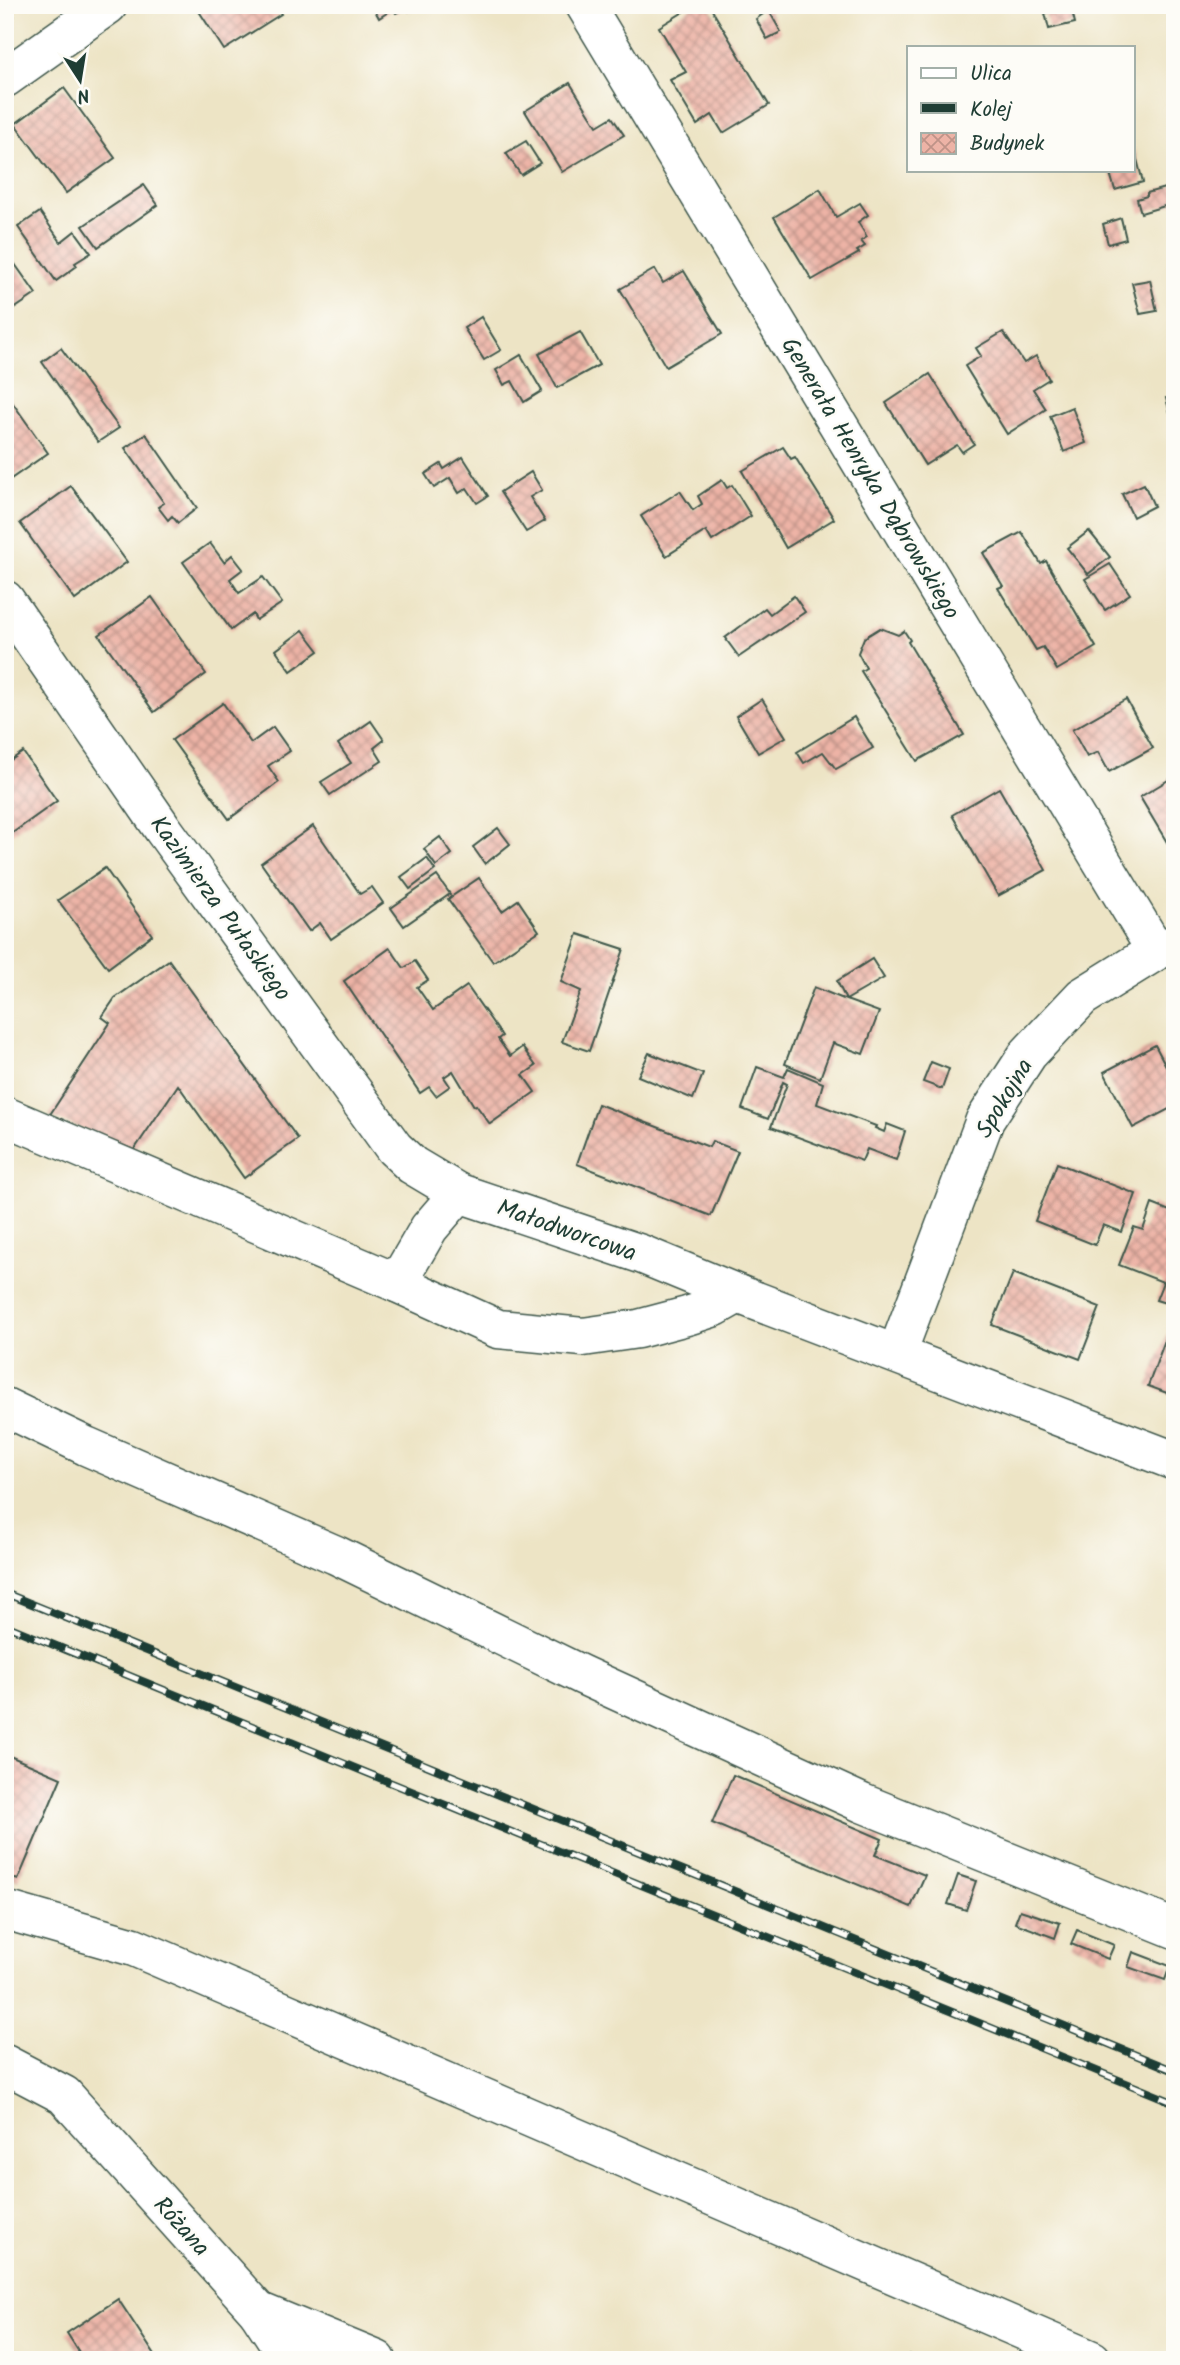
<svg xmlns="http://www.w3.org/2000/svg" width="1180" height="2365" font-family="Kalam,sans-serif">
<defs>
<pattern id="building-cross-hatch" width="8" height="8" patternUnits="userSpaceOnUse" patternTransform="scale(1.75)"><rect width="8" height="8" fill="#edb3a6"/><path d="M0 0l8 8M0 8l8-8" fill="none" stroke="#bf9388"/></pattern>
</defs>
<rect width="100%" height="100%" fill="#fdfcf7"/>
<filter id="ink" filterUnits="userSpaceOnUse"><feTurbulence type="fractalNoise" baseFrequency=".0143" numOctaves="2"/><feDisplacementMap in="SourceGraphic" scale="14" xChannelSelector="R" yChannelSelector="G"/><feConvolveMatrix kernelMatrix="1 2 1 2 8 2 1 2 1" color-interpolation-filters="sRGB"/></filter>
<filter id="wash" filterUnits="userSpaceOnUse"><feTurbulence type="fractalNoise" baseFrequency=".00686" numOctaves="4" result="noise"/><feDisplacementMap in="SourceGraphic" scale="28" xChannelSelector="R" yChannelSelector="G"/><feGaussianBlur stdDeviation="1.57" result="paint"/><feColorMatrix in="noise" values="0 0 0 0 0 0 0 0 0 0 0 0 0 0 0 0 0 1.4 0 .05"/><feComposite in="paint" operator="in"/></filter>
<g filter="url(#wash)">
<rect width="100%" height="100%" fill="#ede4c5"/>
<g id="blocks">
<g fill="url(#building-cross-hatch)">
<polygon points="5,5 14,16 5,22"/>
<polygon points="195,5 275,5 281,14 224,50"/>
<polygon points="372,5 419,5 409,11 407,7 396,13 393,9 379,18"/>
<polygon points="695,5 709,5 769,105 723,133 712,115 697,125 670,80 686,72 659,27"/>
<polygon points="757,5 780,5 769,11 781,32 767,39 756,19 763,14"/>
<polygon points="1071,7 1075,23 1049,29 1045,13"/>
<polygon points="570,83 597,126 612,117 624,135 562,172 525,111"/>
<polygon points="64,88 115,158 66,193 15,124"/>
<polygon points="526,141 540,163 521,175 506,153"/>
<polygon points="1134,148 1143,182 1115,190 1109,170 1133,170"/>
<polygon points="144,185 158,205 98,247 83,226"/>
<polygon points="1175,185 1175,203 1141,213 1137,199 1147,196 1147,193"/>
<polygon points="820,189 836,217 860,203 868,215 858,222 867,237 861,241 865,246 857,251 859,253 812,280 774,217"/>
<polygon points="40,212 61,242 75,231 91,253 75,263 77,266 56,281 18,227"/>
<polygon points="1121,218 1126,239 1108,244 1103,224"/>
<polygon points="5,250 36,294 5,315"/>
<polygon points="655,269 663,283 684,271 722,334 666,367 620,289"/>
<polygon points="1150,280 1157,311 1140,314 1132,283"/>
<polygon points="481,317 501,350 484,360 464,328"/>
<polygon points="580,332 599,365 557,388 539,354"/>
<polygon points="1003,332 1024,363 1036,356 1049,379 1033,389 1046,409 1007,434 965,366 981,356 976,348"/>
<polygon points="61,348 119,428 98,442 42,362"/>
<polygon points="521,355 542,391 524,402 512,381 504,385 496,370"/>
<polygon points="930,374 974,444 962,452 957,445 925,465 886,403"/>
<polygon points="5,392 48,453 5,483"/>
<polygon points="1175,396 1175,412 1170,413 1166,398"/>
<polygon points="1072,407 1086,443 1064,452 1050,416"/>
<polygon points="146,434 197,508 178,523 172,516 168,520 158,507 164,503 125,448"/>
<polygon points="783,447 791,459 795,457 834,519 786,548 742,471"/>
<polygon points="463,457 488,496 477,503 467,488 459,493 450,478 434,488 425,474 441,464 444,469"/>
<polygon points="531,472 542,490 530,497 545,521 526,532 500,492"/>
<polygon points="722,480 727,488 732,485 751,516 712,541 706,531 666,556 641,516 680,491 693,510 702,504 698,496"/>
<polygon points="1144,484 1154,506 1133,517 1122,494"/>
<polygon points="71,486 127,562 75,600 20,523"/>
<polygon points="1089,531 1110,557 1088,574 1067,548"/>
<polygon points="1022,532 1041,564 1046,561 1096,647 1057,670 1043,647 1036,650 998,588 1003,586 983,553"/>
<polygon points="210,543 224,562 232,555 243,569 230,579 239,593 263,577 282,603 256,620 253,614 231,630 183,562"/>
<polygon points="1110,564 1130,594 1105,610 1085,579"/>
<polygon points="794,596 805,612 739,657 725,638 765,608 770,614"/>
<polygon points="152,597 206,674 154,712 99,635"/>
<polygon points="880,628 898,635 904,631 910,640 908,642 964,735 917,761 861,671 866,668 858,653 864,638"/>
<polygon points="303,630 319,651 291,671 276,650"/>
<polygon points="762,699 786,737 758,753 736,716"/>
<polygon points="1126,699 1153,748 1109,772 1098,752 1087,757 1072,730"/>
<polygon points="223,703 251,743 273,727 290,751 268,766 279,782 229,819 172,740"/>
<polygon points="854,717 873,748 836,769 823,752 804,763 797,752"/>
<polygon points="371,721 384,740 374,748 382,761 330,795 321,782 351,763 338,744"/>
<polygon points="23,752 57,801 11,834 5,826 5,764"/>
<polygon points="1175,776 1175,840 1168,844 1140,797"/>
<polygon points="999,788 1046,870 998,896 952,815"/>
<polygon points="313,826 360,894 372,887 383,903 331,939 320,923 309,931 261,863"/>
<polygon points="498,828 510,844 485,864 473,847"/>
<polygon points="440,837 452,854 436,866 424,849"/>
<polygon points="427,858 435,870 410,889 401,877"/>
<polygon points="105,868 152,935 108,968 58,900"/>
<polygon points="437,876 450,894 404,926 391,908"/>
<polygon points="479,878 502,911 518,900 539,931 493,962 448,899"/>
<polygon points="578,934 624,949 589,1051 562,1042 581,991 561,982"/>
<polygon points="390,948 404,968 415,961 428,980 417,987 433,1010 467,986 502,1036 498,1039 510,1056 522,1047 536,1066 523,1075 535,1092 490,1124 476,1105 474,1106 453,1071 444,1077 450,1086 436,1096 429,1087 420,1093 344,981"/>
<polygon points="872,959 884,978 846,1000 879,1012 863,1054 833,1043 820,1078 785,1064 814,987 846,1000 837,981"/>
<polygon points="169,960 298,1139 244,1178 178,1085 134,1150 49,1116 110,1023 102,1017 115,998"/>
<polygon points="1155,1045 1175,1083 1175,1106 1133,1128 1104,1072"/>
<polygon points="649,1053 703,1074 693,1099 638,1076"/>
<polygon points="931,1062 949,1069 942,1089 923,1082"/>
<polygon points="757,1067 784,1077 788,1068 823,1083 817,1104 876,1126 875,1128 884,1132 887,1124 905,1131 896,1160 867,1149 862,1161 771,1127 787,1084 783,1082 768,1119 742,1109"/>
<polygon points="598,1104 709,1147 712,1141 738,1151 711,1216 577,1164"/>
<polygon points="1057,1163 1136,1194 1122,1232 1103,1225 1095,1245 1035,1221"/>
<polygon points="1152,1204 1175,1213 1175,1225 1169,1240 1175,1242 1175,1306 1156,1300 1163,1282 1119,1265 1134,1227 1143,1230"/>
<polygon points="1013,1273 1100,1307 1080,1359 992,1325"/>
<polygon points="1171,1324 1175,1325 1175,1396 1148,1386"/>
<polygon points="5,1754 61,1778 18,1880 5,1875"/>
<polygon points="733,1775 882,1839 875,1855 925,1875 911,1907 712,1823"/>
<polygon points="958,1875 976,1881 966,1910 948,1904"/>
<polygon points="1020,1910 1060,1923 1055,1938 1015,1923"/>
<polygon points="1077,1930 1114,1945 1108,1959 1071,1944"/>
<polygon points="1133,1952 1170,1966 1165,1980 1128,1967"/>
<polygon points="118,2299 158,2360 84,2360 67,2333"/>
</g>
</g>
</g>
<g filter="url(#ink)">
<use href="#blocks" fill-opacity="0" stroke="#3e564a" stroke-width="2"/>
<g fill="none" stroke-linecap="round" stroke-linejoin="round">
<g stroke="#3e564a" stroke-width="41">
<g id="minor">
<polyline points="585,5 1156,951"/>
<polyline points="5,78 108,5"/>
<polyline points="5,600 163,829 394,1148 412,1165 459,1193"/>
<polyline points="5,1116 397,1283 498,1329 583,1337 638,1329 687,1316 715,1307 738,1294"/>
<polyline points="397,1283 429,1228 459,1193 641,1254 738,1294 1175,1461"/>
<polyline points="897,1353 985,1120 1028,1054 1082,997 1156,951 1175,944"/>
<polyline points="5,1407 86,1446 336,1555 582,1675 862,1803 1175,1929"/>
<polyline points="5,1910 134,1947 1092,2360"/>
<polyline points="5,2064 64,2095 258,2311 377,2360"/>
<polyline points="258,2311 290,2360"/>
</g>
</g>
<polyline stroke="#3e564a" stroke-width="4.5" stroke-dasharray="2 5" stroke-linecap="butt" points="908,2355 920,2360"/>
<use href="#minor" stroke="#fff" stroke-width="38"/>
<g stroke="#1f3d34" stroke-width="8">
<g id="rail">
<polyline points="5,1593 1175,2071"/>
<polyline points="5,1625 1175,2103"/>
</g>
</g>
<use href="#rail" stroke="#fdfcf7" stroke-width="5" stroke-dasharray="16" stroke-linecap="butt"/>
</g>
</g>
<g text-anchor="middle" stroke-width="5" stroke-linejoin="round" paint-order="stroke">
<g font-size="24" fill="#1f3d34" stroke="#fdfcf7">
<text transform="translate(871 478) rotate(59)" y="8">Generała Henryka Dąbrowskiego</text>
<text transform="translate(221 908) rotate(54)" y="8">Kazimierza Pułaskiego</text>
<text transform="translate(1004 1098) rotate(-59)" y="8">Spokojna</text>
<text transform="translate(567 1230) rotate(19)" y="8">Małodworcowa</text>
<text transform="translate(182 2226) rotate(48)" y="8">Różana</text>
</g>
</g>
<rect width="1180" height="2365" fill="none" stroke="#fdfcf7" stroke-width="28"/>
<rect x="907" y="46" width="228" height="126" fill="#fdfcf7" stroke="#a4b0a9" stroke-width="2"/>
<rect x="921" y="68" width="35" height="10" fill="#ffffff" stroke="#a4b0a9" stroke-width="2"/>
<text x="970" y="80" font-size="21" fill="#1f3d34">Ulica</text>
<rect x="921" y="103" width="35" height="10" fill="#1f3d34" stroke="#a4b0a9" stroke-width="2"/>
<text x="970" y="116" font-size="21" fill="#1f3d34">Kolej</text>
<rect x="921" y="133" width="35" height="21" fill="url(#building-cross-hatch)" stroke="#a4b0a9" stroke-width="2"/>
<text x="970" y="150" font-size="21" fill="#1f3d34">Budynek</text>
<g transform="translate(80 80) rotate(168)" stroke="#fdfcf7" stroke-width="5" paint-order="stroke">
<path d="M0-5L12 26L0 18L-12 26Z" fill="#1f3d34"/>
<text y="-10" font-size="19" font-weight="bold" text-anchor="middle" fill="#1f3d34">N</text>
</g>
</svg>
